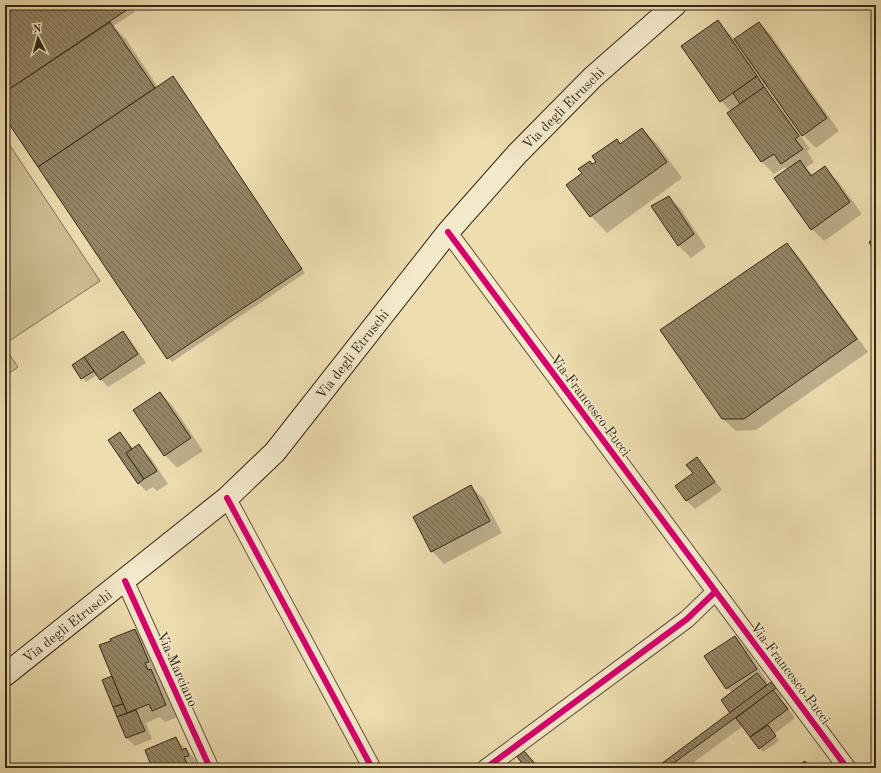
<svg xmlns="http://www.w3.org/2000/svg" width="881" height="773" font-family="'Old Standard TT',serif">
<defs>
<pattern id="building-back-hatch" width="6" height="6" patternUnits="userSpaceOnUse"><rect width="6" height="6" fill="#948666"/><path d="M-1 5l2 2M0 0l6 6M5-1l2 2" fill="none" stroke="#7a6e53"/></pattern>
</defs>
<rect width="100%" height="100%" fill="#edddaf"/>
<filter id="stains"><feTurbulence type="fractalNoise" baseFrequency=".005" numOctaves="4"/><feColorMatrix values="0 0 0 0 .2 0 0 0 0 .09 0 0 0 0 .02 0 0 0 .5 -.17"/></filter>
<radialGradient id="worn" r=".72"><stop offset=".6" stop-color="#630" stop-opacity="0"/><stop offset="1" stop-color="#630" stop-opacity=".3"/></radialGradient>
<g fill="#cebe95" stroke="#817256">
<polygon points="5,138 100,281 6,343 5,342"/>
<polygon points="5,348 18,367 5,376"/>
</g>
<g fill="#0003">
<polygon points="5,5 130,5 135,12 113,26 126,39 158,87 176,81 305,273 172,362 168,358 5,116"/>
<polygon points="718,21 735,40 759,23 771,35 839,131 816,148 803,135 770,88 768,89 810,149 807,151 814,162 806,168 813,175 824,168 837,180 862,214 824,241 812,229 788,170 785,167 774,174 762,162 728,113 731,111 721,101"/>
<polygon points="642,129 658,145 682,178 607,233 591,216 568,185 597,162 617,140 621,144"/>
<polygon points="668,197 681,209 706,247 691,258 679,246 652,207"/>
<polygon points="787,244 799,257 868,352 756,430 736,431 723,419"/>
<polygon points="123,333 131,341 146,363 108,387 97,375 86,382 82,378"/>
<polygon points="160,393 173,406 203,451 177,468 165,455"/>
<polygon points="120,434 133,449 139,446 151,458 168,484 157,491 153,487 146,491 138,483"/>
<polygon points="697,458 705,467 722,490 695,509 687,501 676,486 694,474"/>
<polygon points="471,487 484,499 502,533 444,564 432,551"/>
<polygon points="135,630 147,642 161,674 157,676 163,683 178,717 165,722 160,717 146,723 152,739 135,746 127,738 104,681 113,677 112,641"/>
<polygon points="735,637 747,650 768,682 766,683 768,686 771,683 779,691 783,696 781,698 795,718 774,734 779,741 763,752 743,726 686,768 665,768 731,713 732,693 727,688 706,657"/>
<polygon points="176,738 194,758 197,764 192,766 193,768 154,768"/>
</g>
<g fill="url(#building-back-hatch)" stroke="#342717">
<polygon points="5,5 130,5 131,7 5,92"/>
<polygon points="718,20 757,76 720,102 681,46"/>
<polygon points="110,22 155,88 38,167 5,118 5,92"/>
<polygon points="759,22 827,118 802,136 734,39"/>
<polygon points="173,76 302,269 167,359 38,167"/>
<polygon points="757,76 764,87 740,104 733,93"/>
<polygon points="764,87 799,136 795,139 803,149 781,164 774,154 761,162 727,113"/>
<polygon points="642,128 667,162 590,217 566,185 582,173 578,169 590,161 592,164 596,162 592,156 617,139 620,144"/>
<polygon points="800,160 811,176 825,166 850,202 811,230 774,178"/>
<polygon points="669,196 694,234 678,246 651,206"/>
<polygon points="876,237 876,254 869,242"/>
<polygon points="787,243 857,339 744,419 722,419 660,330"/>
<polygon points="123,331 138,354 100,380 84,357"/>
<polygon points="84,357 94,371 81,379 72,365"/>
<polygon points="160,392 191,438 164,456 133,410"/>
<polygon points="120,432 132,449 126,453 144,479 138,484 108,440"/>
<polygon points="139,444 157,471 144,479 126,453"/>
<polygon points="697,457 715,482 686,501 675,486 693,473 686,465"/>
<polygon points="471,485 490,521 431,552 413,517"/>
<polygon points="135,629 149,662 145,663 148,670 151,669 166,705 152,711 149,704 127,713 99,645 111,641 110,639"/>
<polygon points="735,636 757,669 726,689 704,656"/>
<polygon points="757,673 767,685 730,713 721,700"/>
<polygon points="112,676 123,704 113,707 102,680"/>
<polygon points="771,682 776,688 667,768 664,768 661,764"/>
<polygon points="773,690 788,709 750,737 736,718"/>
<polygon points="123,704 127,713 117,717 113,707"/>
<polygon points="136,710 145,731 126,738 117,717"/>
<polygon points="768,725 776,736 759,749 750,737"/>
<polygon points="176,737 182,750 186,748 189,756 184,757 189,768 152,768 145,750"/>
<polygon points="524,751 539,768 517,768 515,764 522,763 517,757"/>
<polygon points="805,761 811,768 795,768"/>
</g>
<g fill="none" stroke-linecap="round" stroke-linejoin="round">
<g stroke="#62543d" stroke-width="19">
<g id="minor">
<polyline points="448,232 847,768"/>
<polyline points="227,498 372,768"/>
<polyline points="125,581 210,768"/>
<polyline points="486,768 687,619 715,592"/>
</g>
</g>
<g stroke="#342717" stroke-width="24">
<polyline id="secondary" points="5,675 227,498 275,452 448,232 517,154 593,77 675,5"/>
</g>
<use href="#minor" stroke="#f3e9cb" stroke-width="17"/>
<use href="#secondary" stroke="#f3e9cb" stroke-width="22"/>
<g stroke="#f3e9cb" stroke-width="8">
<g id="cycleway">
<polyline points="448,232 847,768"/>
<polyline points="227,498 372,768"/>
<polyline points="125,581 210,768"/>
<polyline points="486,768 687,619 715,592"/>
</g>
</g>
<use href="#cycleway" stroke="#d6006c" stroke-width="6"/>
</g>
<g text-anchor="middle" stroke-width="3" stroke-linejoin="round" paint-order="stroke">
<g font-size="14" fill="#342717" stroke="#f3e9cb">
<text transform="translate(563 108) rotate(-45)" y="5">Via degli Etruschi</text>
<text transform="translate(352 354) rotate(-52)" y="5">Via degli Etruschi</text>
<text transform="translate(591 405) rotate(53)" y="5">Via Francesco Pucci</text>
<text transform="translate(67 626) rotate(-38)" y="5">Via degli Etruschi</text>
<text transform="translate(178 669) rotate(66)" y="5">Via Marciano</text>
<text transform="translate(791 673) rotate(53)" y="5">Via Francesco Pucci</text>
</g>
</g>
<rect width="881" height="773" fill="none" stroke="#edddaf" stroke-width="20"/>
<rect x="6" y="6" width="869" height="761" fill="none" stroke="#342717" stroke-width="2"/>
<rect x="10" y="10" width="861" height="753" fill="none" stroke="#342717"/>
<g transform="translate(38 38) rotate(354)" stroke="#f3e9cb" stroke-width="3" paint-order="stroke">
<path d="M0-3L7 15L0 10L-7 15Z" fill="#342717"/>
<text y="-6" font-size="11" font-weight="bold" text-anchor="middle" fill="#342717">N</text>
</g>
<rect width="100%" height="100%" filter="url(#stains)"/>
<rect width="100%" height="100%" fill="url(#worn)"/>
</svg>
